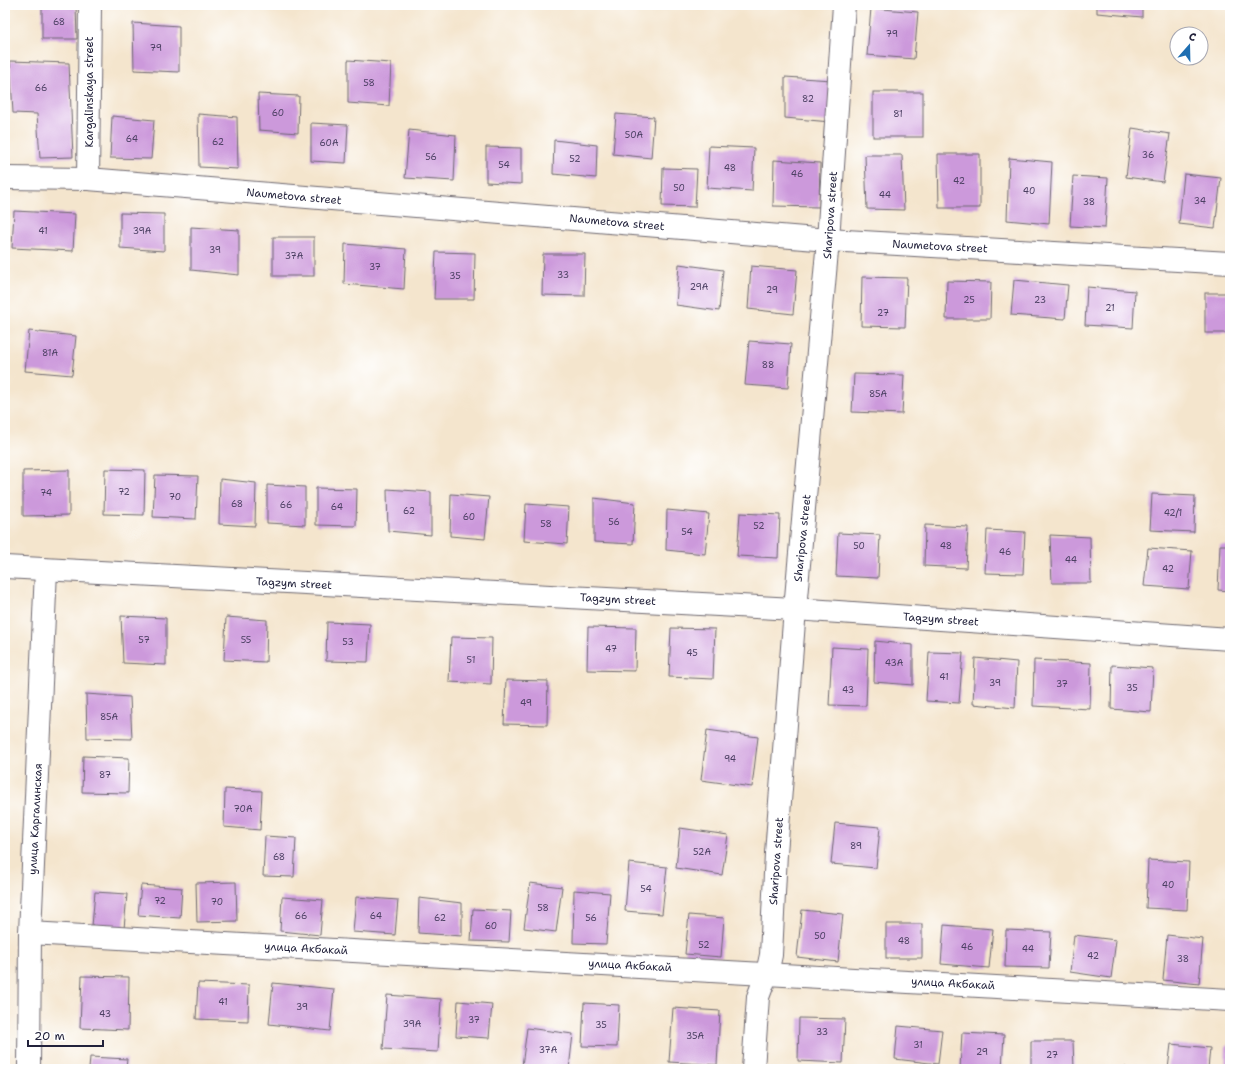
<svg xmlns="http://www.w3.org/2000/svg" width="1235" height="1074" font-family="'Shantell Sans',sans-serif">
<rect width="100%" height="100%" fill="#fff"/>
<filter id="ink" filterUnits="userSpaceOnUse"><feTurbulence type="fractalNoise" baseFrequency=".025" numOctaves="2"/><feDisplacementMap in="SourceGraphic" scale="8" xChannelSelector="R" yChannelSelector="G"/><feConvolveMatrix kernelMatrix="1 2 1 2 8 2 1 2 1" color-interpolation-filters="sRGB"/></filter>
<filter id="wash" filterUnits="userSpaceOnUse"><feTurbulence type="fractalNoise" baseFrequency=".012" numOctaves="4" result="noise"/><feDisplacementMap in="SourceGraphic" scale="16" xChannelSelector="R" yChannelSelector="G"/><feGaussianBlur stdDeviation="0.9" result="paint"/><feColorMatrix in="noise" values="0 0 0 0 0 0 0 0 0 0 0 0 0 0 0 0 0 1.4 0 .05"/><feComposite in="paint" operator="in"/></filter>
<g filter="url(#wash)">
<rect width="100%" height="100%" fill="#f4e5cd"/>
<g id="blocks">
<g fill="#cc99db">
<polygon points="42,5 76,5 77,39 42,39"/>
<polygon points="1097,5 1142,5 1142,17 1097,13"/>
<polygon points="871,8 918,12 914,59 867,55"/>
<polygon points="133,23 179,26 179,72 134,70"/>
<polygon points="348,60 391,63 389,106 348,103"/>
<polygon points="10,61 69,63 73,157 40,158 37,114 13,113"/>
<polygon points="785,77 832,80 831,122 785,118"/>
<rect x="873" y="92" width="50" height="45"/>
<polygon points="258,94 299,96 298,133 259,130"/>
<polygon points="198,114 237,117 238,169 199,167"/>
<polygon points="616,114 654,117 651,158 613,154"/>
<polygon points="112,116 154,120 151,159 110,158"/>
<polygon points="311,123 348,125 346,163 311,161"/>
<polygon points="1132,128 1170,134 1163,182 1126,177"/>
<polygon points="409,130 456,135 454,181 405,178"/>
<polygon points="554,140 597,145 596,178 553,174"/>
<polygon points="709,146 754,148 752,191 707,188"/>
<polygon points="486,147 521,148 521,184 486,182"/>
<polygon points="938,154 980,154 980,208 939,208"/>
<polygon points="865,155 902,155 904,210 867,209"/>
<polygon points="1009,158 1052,162 1049,224 1007,220"/>
<polygon points="774,160 820,163 819,207 773,206"/>
<polygon points="663,168 697,169 695,207 662,206"/>
<polygon points="1184,174 1221,178 1215,228 1179,224"/>
<polygon points="1073,176 1108,178 1105,228 1070,226"/>
<polygon points="14,211 75,214 73,251 12,248"/>
<polygon points="120,213 164,214 164,251 120,248"/>
<polygon points="191,227 239,230 239,275 191,270"/>
<rect x="273" y="237" width="41" height="39"/>
<polygon points="345,244 406,249 404,289 344,284"/>
<polygon points="436,252 475,253 474,299 434,299"/>
<polygon points="543,254 585,254 584,296 542,295"/>
<polygon points="679,264 723,270 719,311 676,305"/>
<polygon points="751,266 797,270 793,314 748,309"/>
<polygon points="862,277 907,278 905,327 861,326"/>
<polygon points="1014,280 1068,285 1065,319 1011,315"/>
<polygon points="947,281 991,282 990,319 946,319"/>
<polygon points="1087,287 1135,291 1133,328 1085,325"/>
<rect x="1205" y="293" width="25" height="40"/>
<polygon points="29,331 76,336 72,375 25,371"/>
<polygon points="749,341 791,344 788,388 745,385"/>
<polygon points="854,374 904,375 902,414 852,412"/>
<polygon points="105,469 145,470 144,515 104,514"/>
<polygon points="69,470 69,515 23,516 23,471"/>
<polygon points="155,475 198,476 196,519 153,517"/>
<polygon points="220,479 256,483 255,526 219,524"/>
<polygon points="267,485 305,487 305,525 267,523"/>
<polygon points="316,488 357,489 356,526 316,525"/>
<polygon points="387,489 431,492 431,535 388,531"/>
<polygon points="451,494 489,497 485,539 450,536"/>
<polygon points="1152,494 1195,496 1194,532 1150,530"/>
<polygon points="594,498 635,503 633,544 594,542"/>
<polygon points="526,504 569,507 567,544 524,541"/>
<polygon points="667,510 709,514 705,554 666,550"/>
<polygon points="740,513 780,515 778,558 737,556"/>
<polygon points="925,525 968,527 966,568 924,566"/>
<polygon points="987,530 1025,532 1023,574 985,573"/>
<polygon points="838,533 880,535 878,578 836,576"/>
<polygon points="1050,535 1090,537 1091,583 1052,583"/>
<polygon points="1220,545 1230,545 1230,591 1218,590"/>
<polygon points="1148,548 1192,551 1189,589 1144,586"/>
<polygon points="121,616 166,618 166,665 123,663"/>
<polygon points="226,617 267,620 266,662 224,660"/>
<polygon points="327,622 370,624 368,662 326,661"/>
<polygon points="588,627 636,628 635,671 587,670"/>
<polygon points="671,628 715,629 713,679 669,677"/>
<polygon points="451,637 492,638 491,684 449,682"/>
<polygon points="875,641 913,645 913,685 874,682"/>
<polygon points="832,647 868,649 866,706 829,705"/>
<polygon points="929,652 963,653 959,703 926,701"/>
<polygon points="975,658 1017,662 1015,708 973,704"/>
<polygon points="1034,660 1091,663 1090,709 1033,706"/>
<polygon points="1112,665 1153,668 1151,712 1111,709"/>
<polygon points="506,680 548,681 547,725 504,724"/>
<polygon points="86,694 130,697 132,739 87,738"/>
<polygon points="707,730 758,737 752,787 701,780"/>
<polygon points="83,756 129,758 128,793 82,792"/>
<polygon points="225,789 262,791 260,830 224,827"/>
<polygon points="835,823 880,827 876,868 831,864"/>
<polygon points="680,828 728,835 722,875 676,868"/>
<polygon points="265,836 296,838 294,877 263,876"/>
<polygon points="1148,860 1189,862 1187,910 1146,908"/>
<polygon points="629,863 667,867 662,914 625,911"/>
<polygon points="236,882 237,921 197,922 196,883"/>
<polygon points="530,883 562,887 556,932 524,928"/>
<polygon points="141,885 182,888 180,918 138,915"/>
<polygon points="574,890 610,893 606,944 573,943"/>
<polygon points="95,892 127,894 124,929 92,926"/>
<polygon points="282,897 323,900 320,935 280,931"/>
<polygon points="356,897 398,900 395,935 353,932"/>
<polygon points="419,898 462,903 462,936 418,933"/>
<polygon points="473,909 511,911 509,942 471,941"/>
<polygon points="802,910 843,914 838,962 797,957"/>
<polygon points="689,915 724,918 721,957 685,954"/>
<rect x="886" y="924" width="36" height="34"/>
<polygon points="944,925 993,929 989,968 941,964"/>
<polygon points="1006,930 1051,932 1049,968 1005,967"/>
<polygon points="1074,935 1116,940 1111,978 1070,972"/>
<polygon points="1167,935 1203,939 1199,984 1163,980"/>
<polygon points="82,976 129,977 128,1030 80,1028"/>
<polygon points="198,983 249,985 248,1021 196,1019"/>
<polygon points="273,983 334,989 330,1031 269,1024"/>
<polygon points="387,995 441,999 438,1052 383,1049"/>
<polygon points="458,1001 492,1004 489,1038 456,1036"/>
<polygon points="584,1003 619,1005 617,1047 582,1046"/>
<polygon points="673,1008 720,1011 717,1065 669,1062"/>
<polygon points="799,1018 845,1019 843,1063 798,1061"/>
<polygon points="898,1026 942,1030 938,1064 895,1059"/>
<polygon points="527,1028 573,1034 569,1069 546,1069 522,1066"/>
<polygon points="962,1033 1004,1035 1002,1069 960,1069"/>
<polygon points="1031,1041 1073,1041 1074,1069 1031,1069"/>
<polygon points="1171,1044 1210,1048 1208,1069 1168,1069"/>
<polygon points="1226,1045 1230,1045 1230,1069 1225,1069"/>
<polygon points="90,1057 127,1059 126,1069 89,1069"/>
<polygon points="1126,1067 1126,1069 1097,1069 1097,1068"/>
</g>
</g>
</g>
<g filter="url(#ink)">
<use href="#blocks" fill-opacity="0" stroke="#6c666e" stroke-width="1"/>
<g fill="none" stroke-linecap="round" stroke-linejoin="round">
<g stroke="#6c666e" stroke-width="24">
<g id="minor">
<polyline points="5,178 88,179 828,240 1230,263"/>
<polyline points="88,179 90,5"/>
<polyline points="5,567 795,609 1230,639"/>
<polyline points="30,933 1230,1000"/>
<polyline points="29,1069 30,933 46,570"/>
<polyline points="753,1069 758,997 767,973 771,955 776,853 795,609 828,240 844,5"/>
</g>
</g>
<use href="#minor" stroke="#fff" stroke-width="22"/>
</g>
</g>
<g text-anchor="middle" stroke-width="3" stroke-linejoin="round" paint-order="stroke">
<g font-size="9" fill="#4c4063">
<text x="59" y="25">68</text>
<text x="892" y="37">79</text>
<text x="156" y="51">79</text>
<text x="369" y="86">58</text>
<text x="41" y="91">66</text>
<text x="808" y="102">82</text>
<text x="278" y="116">60</text>
<text x="898" y="117">81</text>
<text x="634" y="138">50А</text>
<text x="132" y="142">64</text>
<text x="218" y="145">62</text>
<text x="329" y="146">60А</text>
<text x="1148" y="158">36</text>
<text x="431" y="160">56</text>
<text x="575" y="162">52</text>
<text x="504" y="168">54</text>
<text x="730" y="171">48</text>
<text x="797" y="177">46</text>
<text x="959" y="184">42</text>
<text x="679" y="191">50</text>
<text x="1029" y="194">40</text>
<text x="885" y="198">44</text>
<text x="1200" y="204">34</text>
<text x="1089" y="205">38</text>
<text x="43" y="234">41</text>
<text x="142" y="234">39А</text>
<text x="215" y="253">39</text>
<text x="294" y="259">37А</text>
<text x="375" y="270">37</text>
<text x="563" y="278">33</text>
<text x="455" y="279">35</text>
<text x="699" y="290">29А</text>
<text x="772" y="293">29</text>
<text x="969" y="303">25</text>
<text x="1040" y="303">23</text>
<text x="1110" y="311">21</text>
<text x="883" y="316">27</text>
<text x="50" y="356">81А</text>
<text x="768" y="368">88</text>
<text x="878" y="397">85А</text>
<text x="124" y="495">72</text>
<text x="46" y="496">74</text>
<text x="175" y="500">70</text>
<text x="237" y="507">68</text>
<text x="286" y="508">66</text>
<text x="337" y="510">64</text>
<text x="409" y="514">62</text>
<text x="1173" y="516">42/1</text>
<text x="469" y="520">60</text>
<text x="614" y="525">56</text>
<text x="546" y="527">58</text>
<text x="759" y="529">52</text>
<text x="687" y="535">54</text>
<text x="859" y="549">50</text>
<text x="946" y="549">48</text>
<text x="1005" y="555">46</text>
<text x="1071" y="563">44</text>
<text x="1168" y="572">42</text>
<text x="144" y="643">57</text>
<text x="246" y="643">55</text>
<text x="348" y="645">53</text>
<text x="611" y="652">47</text>
<text x="692" y="656">45</text>
<text x="471" y="663">51</text>
<text x="894" y="666">43А</text>
<text x="944" y="680">41</text>
<text x="995" y="686">39</text>
<text x="1062" y="687">37</text>
<text x="1132" y="691">35</text>
<text x="848" y="693">43</text>
<text x="526" y="706">49</text>
<text x="109" y="720">85А</text>
<text x="730" y="762">94</text>
<text x="105" y="778">87</text>
<text x="243" y="812">70А</text>
<text x="856" y="849">89</text>
<text x="702" y="855">52А</text>
<text x="279" y="860">68</text>
<text x="1168" y="888">40</text>
<text x="646" y="892">54</text>
<text x="160" y="904">72</text>
<text x="217" y="905">70</text>
<text x="543" y="911">58</text>
<text x="301" y="919">66</text>
<text x="376" y="919">64</text>
<text x="440" y="921">62</text>
<text x="591" y="921">56</text>
<text x="491" y="929">60</text>
<text x="820" y="939">50</text>
<text x="904" y="944">48</text>
<text x="704" y="948">52</text>
<text x="967" y="950">46</text>
<text x="1028" y="952">44</text>
<text x="1093" y="959">42</text>
<text x="1183" y="962">38</text>
<text x="223" y="1005">41</text>
<text x="302" y="1010">39</text>
<text x="105" y="1017">43</text>
<text x="474" y="1023">37</text>
<text x="412" y="1027">39А</text>
<text x="601" y="1028">35</text>
<text x="822" y="1035">33</text>
<text x="695" y="1039">35А</text>
<text x="918" y="1048">31</text>
<text x="548" y="1053">37А</text>
<text x="982" y="1055">29</text>
<text x="1052" y="1058">27</text>
</g>
<g font-size="11" fill="#22223b" stroke="#fff">
<text transform="translate(89 92) rotate(-90)" y="4">Kargalinskaya street</text>
<text transform="translate(294 196) rotate(5)" y="4">Naumetova street</text>
<text transform="translate(830 215) rotate(-86)" y="4">Sharipova street</text>
<text transform="translate(617 222) rotate(5)" y="4">Naumetova street</text>
<text transform="translate(940 246) rotate(3)" y="4">Naumetova street</text>
<text transform="translate(802 538) rotate(-84)" y="4">Sharipova street</text>
<text transform="translate(294 583) rotate(3)" y="4">Tagzym street</text>
<text transform="translate(618 599) rotate(3)" y="4">Tagzym street</text>
<text transform="translate(941 619) rotate(4)" y="4">Tagzym street</text>
<text transform="translate(35 819) rotate(-87)" y="4">улица Каргалинская</text>
<text transform="translate(776 861) rotate(-86)" y="4">Sharipova street</text>
<text transform="translate(306 948) rotate(3)" y="4">улица Акбакай</text>
<text transform="translate(630 965) rotate(3)" y="4">улица Акбакай</text>
<text transform="translate(953 983) rotate(3)" y="4">улица Акбакай</text>
</g>
</g>
<rect width="1235" height="1074" fill="none" stroke="#fff" stroke-width="20"/>
<g transform="translate(1189 46) rotate(20)"><circle r="19" fill="#ffffff" stroke="#a7a7b1"/>
<path d="M0-3L7 15L0 10L-7 15Z" fill="#1f6fb2"/>
<text y="-6" font-size="11" font-weight="bold" text-anchor="middle" fill="#22223b">С</text>
</g>
<path d="M28 1040v6h75v-6" fill="none" stroke="#22223b" stroke-width="2"/>
<text x="34" y="1040" font-size="12" fill="#22223b" stroke="#ffffff" stroke-width="3" paint-order="stroke">20 m</text>
</svg>
